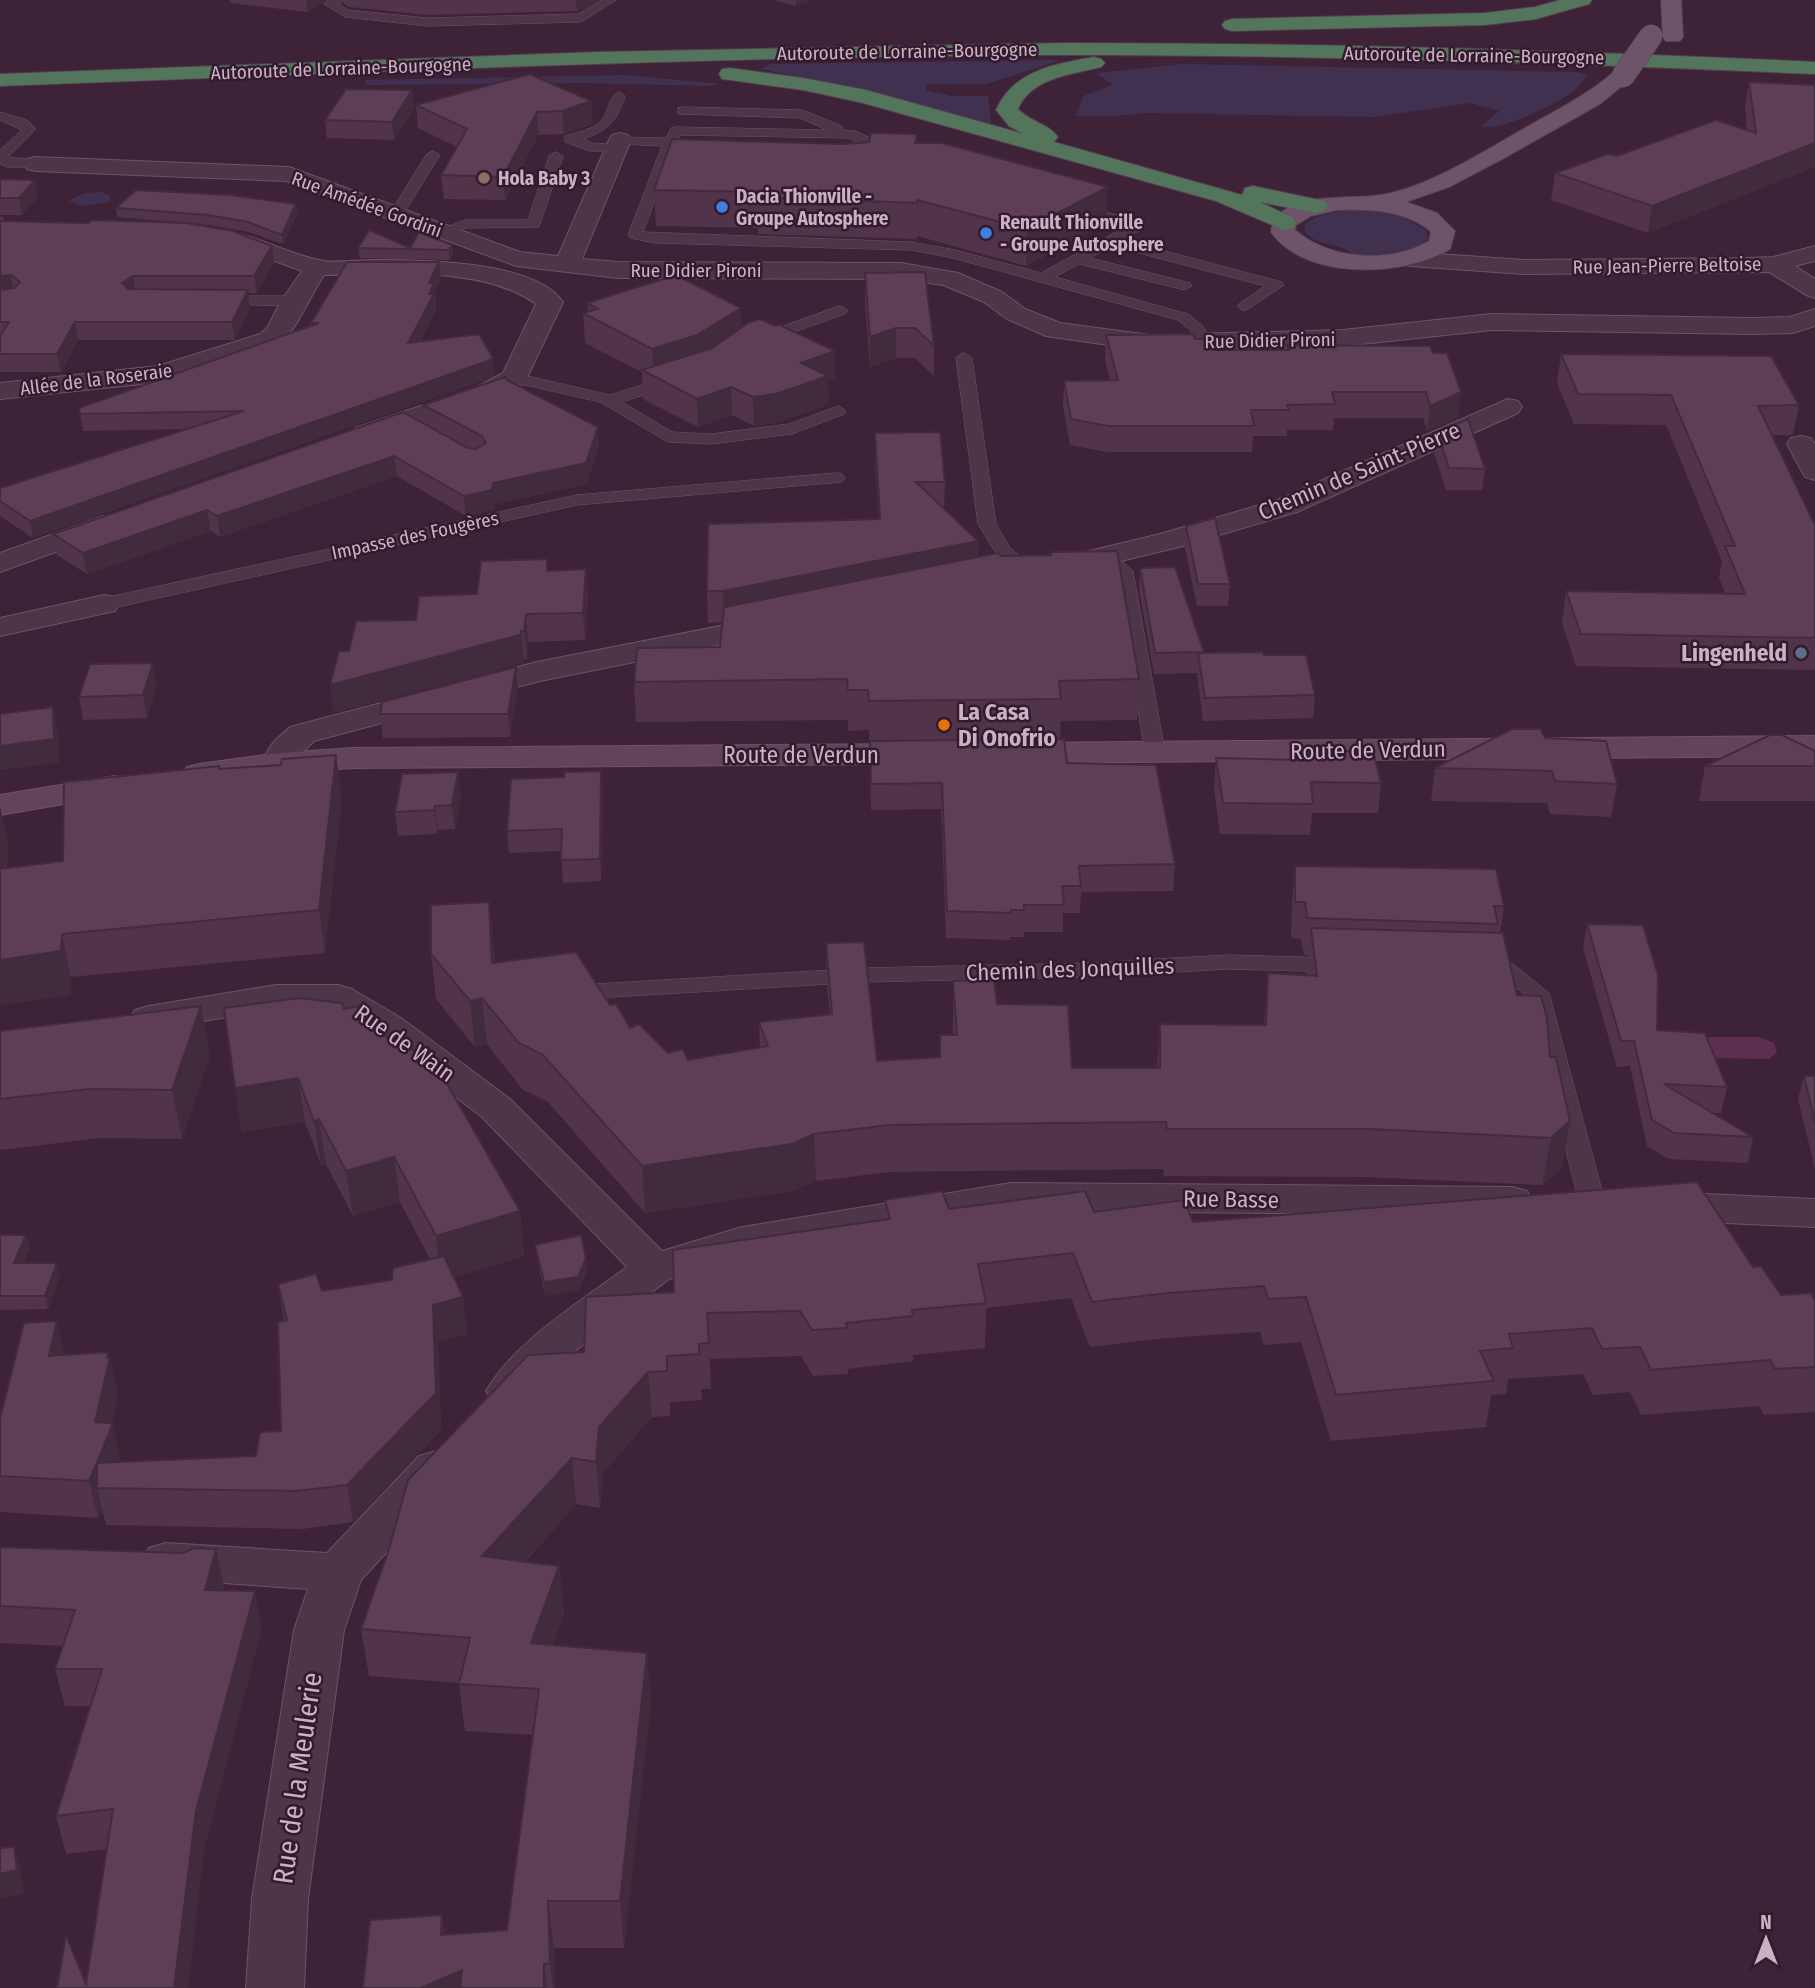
<svg xmlns="http://www.w3.org/2000/svg" width="1815" height="1988" font-family="'Fira Sans Condensed',sans-serif">
<rect width="100%" height="100%" fill="#3e2237"/>
<g fill="#413150">
<path d="M1061,60L987,84H927L926,90L951,96H988L991,123C968,124 946,111 924,106C870,92 816,80 761,69L769,64Z"/>
<path d="M1183,64L1576,72L1587,75C1584,79 1581,85 1577,88C1560,104 1503,130 1481,127L1499,111L1470,103L1375,117L1147,113L1115,116H1076L1083,96L1113,85L1096,73Z"/>
<polygon points="626,75 722,84 711,86 579,83 366,85 366,80"/>
<polygon points="102,192 110,196 110,202 82,206 69,201 84,193"/>
<path d="M1358,210L1399,215L1426,230L1428,238C1414,259 1378,256 1355,255C1340,242 1316,247 1305,232V224C1321,212 1339,211 1358,210Z"/>
</g>
<polygon fill="#5e2d52" points="1699,1037 1759,1037 1774,1043 1777,1052 1769,1059 1707,1058"/>
<g fill="none" stroke-linecap="round" stroke-linejoin="round">
<g stroke="#6c5466" stroke-width="1">
<g id="service">
<polygon points="329,0 344,0 339,4 348,10 427,18 578,14 602,0 616,0 581,22 427,26 345,17 324,4"/>
<path d="M619,92L625,96C617,121 608,131 583,139L592,143L622,145V151H590L565,142V136C577,132 593,130 602,120C609,111 608,96 619,92Z"/>
<polygon points="683,107 802,110 842,126 843,130 855,131 903,153 901,156 891,156 848,138 680,135 643,232 911,242 955,250 1041,273 1127,226 1074,212 1072,209 1079,205 1144,222 1144,228 1123,240 1282,282 1284,285 1245,311 1240,309 1237,306 1240,303 1265,286 1112,246 1090,258 1190,283 1192,286 1185,290 1079,264 1055,277 1188,314 1203,326 1211,342 1203,347 1197,345 1191,331 1178,320 953,258 911,250 655,243 630,238 628,235 662,146 620,144 613,140 615,137 666,138 671,128 676,127 827,130 800,118 678,114 678,108"/>
<polygon points="0,112 27,120 36,129 8,157 40,161 40,167 7,167 0,164 0,150 22,130 0,120"/>
<polygon points="433,151 440,155 404,213 402,216 392,216 390,213 426,155"/>
<polygon points="556,152 563,156 539,227 466,228 444,235 437,231 465,220 528,220 549,156"/>
<polygon points="219,296 294,296 302,301 294,306 214,304 211,301 214,298"/>
<polygon points="840,306 845,308 848,311 845,314 766,342 756,342 753,339 756,336"/>
<polygon points="964,353 972,358 996,524 1010,548 1037,569 1040,573 1037,577 1025,577 997,555 978,524 956,358"/>
<polygon points="514,373 610,395 664,378 676,378 678,381 676,384 622,402 672,432 711,434 789,424 838,406 846,411 844,414 792,434 711,444 668,442 600,402 508,381 506,378 508,375"/>
<polygon points="836,473 842,474 845,478 842,482 577,505 104,610 95,604 104,598 577,495"/>
<polygon points="1105,551 1111,552 1133,571 1165,752 1162,756 1148,756 1145,752 1115,573 1096,556"/>
<polygon points="1228,955 1339,958 1347,960 1350,965 1347,970 1339,972 1228,969 1088,977 864,982 595,998 587,996 584,991 587,986 595,984 864,968 1088,963"/>
<polygon points="1485,961 1513,964 1549,993 1605,1202 1601,1208 1592,1210 1583,1208 1579,1202 1527,996 1499,975 1477,973 1474,968 1477,963"/>
</g>
</g>
<g stroke="#6c5466" stroke-width="2">
<g id="minor">
<polygon points="620,133 628,135 631,140 582,259 618,262 901,263 958,273 1002,292 1025,309 1060,323 1150,335 1343,330 1492,314 1753,318 1790,317 1815,309 1815,326 1793,333 1753,334 1492,330 1343,346 1150,351 1046,336 1007,319 984,302 943,285 901,279 618,278 516,266 286,181 35,171 27,169 23,164 27,159 35,157 289,167 520,252 558,256 609,140 612,135"/>
<path d="M221,230C256,235 285,253 319,260C335,264 356,260 373,260C420,260 534,260 563,302L524,384L497,399L365,442L355,440L351,434L355,428L477,387L503,373L536,304C482,265 389,275 324,275C309,298 298,328 278,346L161,382L0,399V383L158,366L260,334L267,328L281,301L302,271L236,247L212,242L209,237L212,232Z"/>
<polygon points="1815,246 1815,261 1795,266 1815,279 1815,298 1806,295 1769,272 1524,274 1410,266 1401,264 1398,259 1401,254 1410,252 1524,260 1747,258 1773,257"/>
<polygon points="1508,399 1518,401 1522,407 1518,413 1297,512 1179,547 1067,574 1056,571 1052,565 1056,559 1160,534 1277,500"/>
<polygon points="1801,436 1811,438 1815,444 1815,480 1805,477 1787,444 1791,438"/>
<polygon points="103,516 114,519 118,525 114,531 0,572 0,553"/>
<polygon points="104,595 115,597 120,604 115,611 0,636 0,618"/>
<path d="M771,616L782,618L787,625L782,632L540,681L314,741L299,756L293,770L281,773L269,770L264,763C266,746 278,738 290,727L537,662Z"/>
<path d="M276,985H338L352,989L401,1018L510,1099L662,1251L742,1227L1011,1183L1512,1187L1527,1191L1533,1201L1527,1211L1512,1215L1011,1211L747,1254L669,1279L571,1354L525,1402L509,1407L493,1402L486,1391C516,1340 580,1302 627,1267L482,1117L373,1034L330,1009H276L149,1030L135,1026L130,1018L135,1010L149,1006Z"/>
<polygon points="1663,1192 1815,1199 1815,1227 1663,1220 1648,1216 1642,1206 1648,1196"/>
<polygon points="436,1451 453,1456 460,1468 453,1480 361,1580 344,1630 308,1899 304,1988 246,1988 252,1899 294,1630 308,1589 166,1579 149,1574 141,1561 149,1548 166,1543 327,1553 419,1456"/>
</g>
</g>
<g stroke="#6c5466" stroke-width="2">
<g id="secondary">
<polygon points="1815,736 1815,756 1014,763 1002,760 997,753 1002,746 1014,743"/>
<polygon points="922,744 934,747 939,754 934,761 922,764 353,768 281,773 199,784 187,781 182,774 187,767 199,764 281,753 353,748"/>
<polygon points="115,776 127,779 132,786 127,793 0,815 0,795"/>
</g>
</g>
<g stroke="#573f51" stroke-width="2">
<g id="primary">
<polygon points="1661,0 1681,0 1683,37 1680,41 1666,41 1663,37"/>
<path d="M1623,70L1631,71L1634,76L1600,104L1506,157L1449,187L1406,202L1437,213L1455,231L1450,249C1404,277 1305,281 1271,232C1276,191 1345,199 1373,196C1421,192 1483,152 1525,128C1556,110 1588,95 1615,71ZM1337,210C1369,209 1402,210 1428,229L1431,232L1429,241C1390,264 1330,260 1295,230L1296,225L1311,216Z"/>
</g>
</g>
<g stroke="#563e50" stroke-width="2">
<g id="motorway">
<polygon points="1560,0 1592,0 1589,4 1536,19 1485,25 1232,31 1225,29 1222,25 1225,21 1232,19 1485,13 1535,7"/>
<path d="M1065,43C1315,43 1565,50 1815,62V74C1566,63 1317,55 1067,55C711,56 356,73 0,86V74L598,52Z"/>
<path d="M1094,57L1101,59L1105,63L1101,67C1071,75 1032,77 1018,109C1029,121 1049,124 1058,137L1054,142L1242,195L1245,188L1253,186L1324,201L1328,206L1324,211L1316,213L1260,202L1293,218L1296,223L1293,228L1284,230L1216,201L863,103L803,90L730,80L722,79L719,74L722,69L730,68L803,78L866,90L1024,134L1009,126L996,110C1014,70 1055,64 1094,57Z"/>
</g>
</g>
<use href="#service" fill="#4e3648" fill-rule="evenodd"/>
<use href="#minor" fill="#4e3648" fill-rule="evenodd"/>
<use href="#secondary" fill="#624359" fill-rule="evenodd"/>
<use href="#primary" fill="#6e5468" fill-rule="evenodd"/>
<use href="#motorway" fill="#52755c" fill-rule="evenodd"/>
<g stroke="#573f51" stroke-width="24" stroke-linecap="butt">
<polyline id="primary-bridge" points="1623,76 1651,36"/>
</g>
<use href="#primary-bridge" stroke="#6e5468" stroke-width="23"/>
</g>
<g fill="#51344a" fill-rule="evenodd">
<polygon points="230,0 327,0 307,12 230,3"/>
<polygon points="343,0 600,0 577,11 427,15 349,7 344,4"/>
<polygon points="773,0 812,0 796,6"/>
<polygon points="530,74 593,124 564,134 538,135 505,200 444,199 441,175 457,147 418,128 416,105"/>
<polygon points="1749,82 1815,85 1815,167 1648,233 1551,200 1555,173 1617,156 1747,130 1745,107"/>
<polygon points="412,90 414,108 394,140 327,138 325,120"/>
<polygon points="917,143 1106,223 1026,266 917,236 917,239 758,234 758,228 656,226 654,190 842,144"/>
<polygon points="0,179 38,197 22,215 0,215"/>
<polygon points="296,204 298,213 283,244 249,232 209,225 117,217 116,208"/>
<polygon points="0,216 3,217 4,221 272,246 274,263 257,293 248,293 250,308 235,340 78,340 61,372 0,372"/>
<polygon points="452,245 453,254 450,260 360,258 358,248 410,248"/>
<polygon points="865,273 934,346 934,376 915,358 896,358 870,367 865,302"/>
<polygon points="441,278 435,291 436,310 420,341 493,358 494,375 490,378 33,538 0,516 0,488 187,429 83,431 79,408 311,326 311,323"/>
<polygon points="587,303 742,327 835,379 828,381 829,404 777,423 754,426 732,415 698,427 643,399 642,372 585,343 583,313 588,312"/>
<polygon points="1106,335 1195,339 1214,350 1287,350 1287,345 1430,346 1458,418 1427,431 1423,418 1334,418 1333,430 1287,430 1287,436 1253,436 1252,452 1107,452 1070,445 1063,406 1064,381 1110,380 1105,360"/>
<polygon points="1561,354 1799,405 1793,435 1772,435 1815,524 1815,670 1576,666 1562,623 1566,591 1725,593 1719,578 1722,561 1666,425 1574,424 1557,383"/>
<path d="M507,380L599,447L587,484L495,504L494,510L466,516L397,476L220,537L211,531L87,574L57,555L53,534L426,424L423,405ZM438,432L470,448H468Z"/>
<polygon points="1437,432 1485,469 1482,490 1446,490 1434,453"/>
<polygon points="875,433 945,482 944,509 978,541 978,557 1051,555 1051,552 1139,679 1137,720 1061,721 1060,739 1067,763 1175,864 1173,891 1081,892 1080,913 1063,913 1063,932 1024,932 1024,937 1010,937 1010,940 946,938 941,809 871,810 869,730 848,731 848,720 636,722 634,682 720,647 723,622 708,623 707,591 879,519 875,462"/>
<polygon points="1186,526 1230,584 1228,606 1197,606 1185,548"/>
<polygon points="547,559 548,571 586,569 588,596 585,640 528,642 527,659 524,659 523,663 333,713 349,651 477,594"/>
<polygon points="1140,568 1204,652 1264,655 1315,695 1313,718 1203,721 1197,673 1154,674 1139,589"/>
<polygon points="516,667 518,689 510,737 383,738 380,714"/>
<polygon points="157,686 147,718 83,720 79,697"/>
<polygon points="1545,738 1617,784 1611,817 1550,814 1547,803 1431,801 1435,768"/>
<polygon points="1298,751 1381,783 1378,813 1312,813 1310,835 1220,834 1214,789 1216,758 1297,760"/>
<polygon points="1815,751 1815,801 1699,801 1705,766"/>
<polygon points="219,769 342,797 325,953 71,977 71,995 0,1005 0,806 8,844 7,868 63,861"/>
<polygon points="601,771 603,793 601,881 563,883 561,851 509,853 507,831 564,777"/>
<polygon points="461,796 455,829 438,830 437,834 398,836 395,812"/>
<polygon points="1295,866 1504,906 1500,933 1562,1168 1542,1185 1365,1177 1164,1176 1163,1169 889,1172 816,1181 793,1191 645,1213 547,1101 523,1090 487,1044 475,1047 436,999 431,954 494,947 495,962 610,1005 630,1028 668,1053 688,1060 760,1048 759,1022 830,1015 827,988 826,943 877,1061 939,1057 953,1035 953,981 997,1004 1072,1068 1157,1068 1160,1024 1264,1025 1268,973 1306,975 1308,955 1304,955 1301,939 1291,938 1292,902"/>
<polygon points="1587,924 1657,1030 1727,1087 1721,1113 1712,1113 1753,1137 1748,1163 1669,1159 1647,1146 1630,1066 1617,1067 1583,948"/>
<polygon points="344,1009 375,1031 520,1211 524,1256 454,1277 463,1297 467,1334 438,1342 441,1430 353,1522 303,1529 106,1525 102,1509 98,1518 0,1512 0,1418 65,1355 108,1352 118,1395 112,1423 121,1462 256,1456 281,1431 284,1321 278,1284 322,1291 392,1280 430,1259 400,1202 353,1216 326,1164 321,1165 305,1122 242,1132 235,1088"/>
<polygon points="0,1031 210,1055 182,1139 100,1138 0,1150"/>
<polygon points="1804,1076 1815,1076 1815,1169 1798,1099"/>
<polygon points="885,1200 949,1209 1094,1212 1193,1222 1753,1267 1781,1295 1815,1300 1815,1412 1764,1415 1759,1406 1641,1415 1630,1392 1593,1395 1583,1374 1508,1379 1506,1394 1491,1395 1486,1427 1331,1441 1301,1342 1264,1345 1260,1332 1165,1338 1090,1347 1071,1298 986,1308 985,1348 913,1355 913,1361 848,1369 848,1374 813,1376 801,1356 710,1359 711,1389 701,1389 702,1400 670,1402 670,1416 652,1417 603,1473 600,1508 576,1504 525,1562 559,1566 564,1613 553,1645 651,1700 624,1948 554,1948 555,1988 363,1988 442,1915 445,1935 507,1930 533,1735 465,1731 459,1683 369,1676 361,1629 584,1352 674,1292 886,1220"/>
<polygon points="0,1235 26,1235 30,1248 23,1263 60,1276 48,1309 0,1310"/>
<polygon points="535,1245 586,1258 587,1271 579,1290 545,1296 537,1258"/>
<polygon points="0,1547 183,1553 216,1549 224,1586 223,1590 262,1628 204,1849 188,1988 57,1988 86,1984 107,1849 66,1854 56,1816 90,1706 65,1706 55,1669 63,1646 0,1643"/>
</g>
<g fill="#422b3c">
<polygon points="306,0 327,0 307,12"/>
<polygon points="576,0 600,0 577,11"/>
<polygon points="796,0 812,0 796,6"/>
<polygon points="412,90 414,108 394,140 392,122"/>
<polygon points="591,101 593,124 564,134 562,111"/>
<polygon points="537,112 538,135 505,200 503,177"/>
<polygon points="1815,143 1815,167 1648,233 1652,206"/>
<polygon points="35,180 38,197 22,215 19,198"/>
<polygon points="1108,187 1106,223 1026,266 1027,229"/>
<polygon points="296,204 298,213 283,244 282,235"/>
<polygon points="452,245 453,254 450,260 449,250"/>
<polygon points="272,246 274,263 257,293 254,276"/>
<polygon points="439,262 441,278 435,291 436,310 410,359 408,343 429,283"/>
<polygon points="11,275 14,293 0,294 0,276"/>
<polygon points="133,276 136,293 125,301 122,283"/>
<polygon points="248,290 250,308 235,340 232,322"/>
<polygon points="741,308 742,337 654,377 652,349"/>
<polygon points="75,322 78,340 61,372 57,354"/>
<polygon points="896,328 896,358 870,367 870,337"/>
<polygon points="835,351 835,379 828,381 829,404 777,423 754,426 753,397 801,363"/>
<polygon points="493,358 494,375 490,378 33,538 30,521"/>
<polygon points="731,387 732,415 698,427 697,399"/>
<polygon points="1461,392 1458,418 1427,431 1430,406"/>
<polygon points="598,427 599,447 587,484 495,504 494,510 466,516 464,496 493,483"/>
<polygon points="394,456 397,476 220,537 217,516"/>
<polygon points="207,510 211,531 87,574 83,553"/>
<polygon points="978,541 977,572 724,622 723,591"/>
<polygon points="586,569 588,596 585,640 583,613"/>
<polygon points="526,614 528,642 527,659 524,631"/>
<polygon points="521,631 524,659 523,663 333,713 330,685"/>
<polygon points="153,663 157,686 147,718 143,695"/>
<polygon points="516,667 518,689 510,737 508,714"/>
<polygon points="53,707 58,730 59,763 0,770 0,746"/>
<polygon points="336,755 342,797 325,953 319,910"/>
<polygon points="601,771 603,793 601,881 600,859"/>
<polygon points="458,772 461,796 455,829 452,805"/>
<polygon points="0,806 8,844 4,912 0,893"/>
<polygon points="435,806 438,830 437,834 435,810"/>
<polygon points="489,902 494,947 497,1008 492,963"/>
<polygon points="62,934 71,977 71,995 0,1005 0,960"/>
<polygon points="482,998 487,1044 475,1047 470,1001"/>
<polygon points="201,1006 210,1055 182,1139 172,1090"/>
<polygon points="298,1078 305,1122 242,1132 235,1088"/>
<polygon points="319,1119 326,1164 321,1165 314,1121"/>
<polygon points="1570,1121 1562,1168 1542,1185 1551,1138"/>
<polygon points="814,1134 816,1181 793,1191 645,1213 642,1166"/>
<polygon points="394,1157 400,1202 353,1216 346,1171"/>
<polygon points="520,1211 524,1256 441,1281 436,1236"/>
<polygon points="26,1235 30,1248 17,1277 14,1263"/>
<polygon points="586,1258 587,1271 579,1290 545,1296 544,1282"/>
<polygon points="57,1263 60,1276 48,1309 45,1296"/>
<polygon points="463,1297 467,1334 438,1342 441,1430 353,1522 347,1485 433,1305"/>
<polygon points="57,1321 66,1358 49,1356"/>
<polygon points="108,1352 118,1395 111,1429 113,1423 121,1460 110,1488 97,1463 95,1422"/>
<polygon points="648,1372 652,1417 603,1473 600,1508 596,1462 599,1427"/>
<polygon points="572,1458 576,1504 488,1602 482,1556"/>
<polygon points="97,1463 97,1488 102,1509 98,1518 89,1481"/>
<polygon points="216,1549 224,1586 213,1627 205,1590"/>
<polygon points="559,1566 564,1613 536,1690 531,1643"/>
<polygon points="255,1591 262,1628 204,1849 188,1988 174,1988 196,1811"/>
<polygon points="647,1653 651,1700 624,1948 620,1901"/>
<polygon points="14,1847 21,1871 24,1894 0,1899 0,1874"/>
<polygon points="548,1901 554,1948 555,1988 553,1988 550,1963"/>
<polygon points="442,1915 449,1962 462,1970 464,1988 421,1988 441,1935"/>
<polygon points="544,1964 547,1988 544,1988"/>
</g>
<g fill="#5e3d56" stroke="#422b3c" stroke-width="2">
<polygon points="530,74 591,101 562,111 537,112 503,177 441,175 467,129 416,105"/>
<polygon points="1749,82 1815,85 1815,143 1652,206 1555,173 1608,154 1617,156 1716,120 1756,133"/>
<polygon points="346,89 412,90 392,122 325,120"/>
<polygon points="871,133 917,134 915,143 942,143 1108,187 1027,229 917,200 917,203 757,197 759,192 654,190 672,139 842,144 869,142"/>
<polygon points="0,179 35,180 19,198 0,198"/>
<polygon points="136,190 231,195 296,204 282,235 248,222 208,215 116,208"/>
<polygon points="92,220 187,223 233,231 272,246 254,276 133,276 122,283 128,289 248,290 232,322 75,322 57,354 0,354 0,336 9,322 0,322 0,290 15,288 20,282 11,275 0,276 0,221 88,223"/>
<polygon points="369,230 410,248 419,232 452,245 449,250 358,248"/>
<polygon points="347,262 439,262 429,283 434,283 429,294 434,294 408,343 479,334 493,358 488,361 30,521 0,501 0,488 244,411 80,414 79,408 319,323 311,323"/>
<polygon points="925,272 934,346 915,328 896,328 870,337 865,273"/>
<polygon points="676,275 741,308 697,335 652,349 583,313 598,309 587,303"/>
<polygon points="760,319 775,326 780,325 835,351 801,363 828,376 776,394 753,397 731,387 697,399 642,370 712,348 748,323"/>
<polygon points="1193,334 1195,339 1210,339 1214,350 1289,350 1287,345 1430,346 1433,353 1447,353 1461,392 1430,406 1426,392 1332,392 1335,404 1287,405 1289,410 1251,410 1254,426 1108,426 1071,419 1064,381 1118,380 1106,335"/>
<polygon points="1561,354 1771,356 1799,405 1758,406 1815,525 1815,638 1581,634 1566,591 1745,594 1725,546 1735,546 1671,395 1578,394"/>
<polygon points="505,377 507,380 598,427 586,463 493,483 492,490 464,496 394,456 217,516 207,510 83,553 53,534 403,412 468,448 476,449 486,443 482,436 423,405"/>
<polygon points="1468,419 1485,469 1449,468 1437,432"/>
<polygon points="940,432 945,482 916,482 978,541 723,591 707,591 708,524 880,519 875,433"/>
<polygon points="1215,518 1230,584 1198,584 1186,526"/>
<polygon points="1117,551 1139,679 1059,681 1061,699 869,701 868,690 848,690 847,679 634,682 637,648 720,647 724,607 998,553 1001,556 1051,555 1051,552"/>
<polygon points="547,559 547,571 586,569 583,613 526,614 524,631 521,631 520,635 330,685 339,651 349,651 356,621 416,620 419,596 477,594 481,561"/>
<polygon points="1175,567 1204,652 1155,653 1140,568"/>
<polygon points="1263,652 1264,655 1306,655 1315,695 1205,698 1198,653"/>
<polygon points="153,663 143,695 79,697 90,664"/>
<polygon points="516,667 508,714 380,714 382,702"/>
<polygon points="53,707 54,739 0,746 0,714"/>
<polygon points="1512,729 1541,729 1545,738 1606,741 1617,784 1555,781 1552,771 1435,768"/>
<polygon points="1770,735 1782,735 1815,751 1815,766 1705,766"/>
<polygon points="1064,739 1067,763 1156,765 1175,864 1079,866 1081,886 1062,886 1064,905 1024,905 1024,910 1011,910 1011,913 947,911 942,783 871,784 870,741"/>
<polygon points="1298,751 1373,751 1381,783 1311,782 1313,804 1223,803 1216,758 1299,760"/>
<polygon points="336,755 319,910 62,934 61,951 0,960 0,869 63,861 64,782 219,766 219,769 281,765 282,759"/>
<polygon points="601,771 600,859 561,860 562,829 507,831 511,779 564,777 564,772"/>
<polygon points="458,772 452,805 435,806 435,810 395,812 402,774"/>
<polygon points="1295,866 1496,869 1504,906 1494,906 1498,924 1307,918 1305,902 1295,902"/>
<polygon points="489,902 492,963 576,952 610,1005 616,1004 630,1028 639,1024 668,1053 683,1049 688,1060 768,1046 759,1022 832,1014 826,943 864,942 877,1061 940,1057 940,1035 957,1035 953,981 994,979 997,1004 1068,1005 1072,1068 1160,1068 1160,1024 1266,1025 1268,973 1317,976 1311,928 1503,933 1517,995 1541,996 1547,1018 1550,1057 1556,1057 1570,1121 1551,1138 1371,1129 1167,1129 1166,1122 889,1125 814,1134 792,1144 642,1166 543,1055 519,1043 482,998 470,1001 431,954 431,905"/>
<polygon points="1587,924 1643,925 1658,975 1657,1030 1705,1033 1727,1087 1664,1084 1753,1137 1674,1133 1652,1120 1634,1041 1621,1041"/>
<polygon points="299,998 342,1003 344,1009 364,1005 375,1031 434,1061 520,1211 436,1236 394,1157 346,1171 319,1119 314,1121 298,1078 235,1088 224,1008"/>
<polygon points="201,1006 172,1090 90,1089 0,1099 0,1031"/>
<polygon points="1804,1076 1815,1076 1815,1123"/>
<polygon points="1697,1182 1753,1267 1761,1266 1781,1295 1811,1293 1815,1300 1815,1367 1775,1369 1770,1360 1651,1370 1640,1347 1602,1349 1592,1328 1509,1334 1513,1348 1480,1351 1494,1381 1336,1395 1306,1297 1268,1299 1264,1286 1168,1293 1092,1302 1073,1253 978,1264 986,1303 912,1310 913,1316 846,1323 847,1328 812,1330 800,1311 707,1313 709,1343 699,1344 699,1354 667,1356 667,1371 648,1372 599,1427 596,1462 572,1458 482,1556 559,1566 531,1643 647,1653 620,1901 548,1901 550,1963 544,1964 544,1988 460,1988 462,1970 421,1988 363,1988 370,1920 442,1915 441,1935 507,1930 539,1689 459,1684 470,1638 361,1629 389,1549 408,1480 528,1355 584,1352 586,1297 674,1292 673,1250 890,1219 885,1200 942,1191 949,1209 1085,1191 1094,1212 1184,1200 1193,1222"/>
<polygon points="0,1235 26,1235 14,1263 57,1263 45,1296 0,1296"/>
<polygon points="581,1235 586,1258 578,1277 544,1282 535,1245"/>
<polygon points="444,1256 463,1297 433,1305 436,1393 347,1485 296,1491 97,1488 97,1463 89,1481 0,1476 0,1418 24,1323 57,1321 49,1356 108,1352 107,1358 110,1358 95,1422 113,1423 97,1463 256,1456 260,1432 281,1431 278,1322 287,1320 278,1284 316,1274 322,1291 392,1280 393,1268"/>
<polygon points="0,1547 183,1553 194,1548 216,1549 205,1590 255,1591 196,1811 174,1988 57,1988 66,1935 86,1984 113,1809 56,1816 102,1669 55,1669 75,1610 0,1606"/>
<polygon points="14,1847 17,1870 0,1874 0,1848"/>
</g>
<circle fill="#8d6e63" stroke="#331b2d" stroke-width="2.5" cx="484" cy="178" r="7"/>
<g fill="#3f7fe0" stroke="#331b2d" stroke-width="2.5">
<circle cx="722" cy="207" r="7"/>
<circle cx="986" cy="233" r="7"/>
</g>
<circle fill="#5c6f8a" stroke="#331b2d" stroke-width="2.5" cx="1801" cy="653" r="7"/>
<circle fill="#e8710a" stroke="#331b2d" stroke-width="2.5" cx="944" cy="725" r="7"/>
<g text-anchor="middle" stroke-width="5" stroke-linejoin="round" paint-order="stroke">
<g font-size="19" fill="#cab1c3" stroke="#331b2d">
<text transform="translate(907 51) rotate(-1)" y="7">Autoroute de Lorraine-Bourgogne</text>
<text transform="translate(1474 55) rotate(1)" y="7">Autoroute de Lorraine-Bourgogne</text>
<text transform="translate(341 68) rotate(-2)" y="7">Autoroute de Lorraine-Bourgogne</text>
<text transform="translate(367 204) rotate(20)" y="7">Rue Amédée Gordini</text>
<text transform="translate(1667 265) rotate(-1)" y="7">Rue Jean-Pierre Beltoise</text>
<text x="696" y="277">Rue Didier Pironi</text>
<text transform="translate(1270 340) rotate(-1)" y="7">Rue Didier Pironi</text>
<text transform="translate(96 379) rotate(-7)" y="7">Allée de la Roseraie</text>
<text transform="translate(415 535) rotate(-12)" y="7">Impasse des Fougères</text>
</g>
<g font-size="19" font-weight="bold" fill="#cab1c3" stroke="#331b2d" text-anchor="start">
<text x="498" y="185">Hola Baby 3</text>
<text x="736" y="203">Dacia Thionville -<tspan x="736" dy="22">Groupe Autosphere</tspan></text>
<text x="1000" y="229">Renault Thionville<tspan x="1000" dy="22">- Groupe Autosphere</tspan></text>
</g>
<g font-size="23" fill="#cab1c3" stroke="#331b2d">
<text transform="translate(1359 471) rotate(-23)" y="8">Chemin de Saint-Pierre</text>
<text transform="translate(1368 750) rotate(-1)" y="8">Route de Verdun</text>
<text x="801" y="763">Route de Verdun</text>
<text transform="translate(1070 969) rotate(-2)" y="8">Chemin des Jonquilles</text>
<text transform="translate(405 1043) rotate(35)" y="8">Rue de Wain</text>
<text transform="translate(1231 1199) rotate(1)" y="8">Rue Basse</text>
</g>
<g font-size="23" font-weight="bold" fill="#cab1c3" stroke="#331b2d" text-anchor="end">
<text x="1787" y="661">Lingenheld</text>
<text x="958" y="720" text-anchor="start">La Casa<tspan x="958" dy="26">Di Onofrio</tspan></text>
</g>
<g font-size="28" fill="#cab1c3" stroke="#331b2d">
<text transform="translate(297 1778) rotate(-82)" y="10">Rue de la Meulerie</text>
</g>
</g>
<g transform="translate(1766 1939)" stroke="#331b2d" stroke-width="5" paint-order="stroke">
<path d="M0-5L12 26L0 18L-12 26Z" fill="#cab1c3"/>
<text y="-10" font-size="19" font-weight="bold" text-anchor="middle" fill="#cab1c3">N</text>
</g>
</svg>
